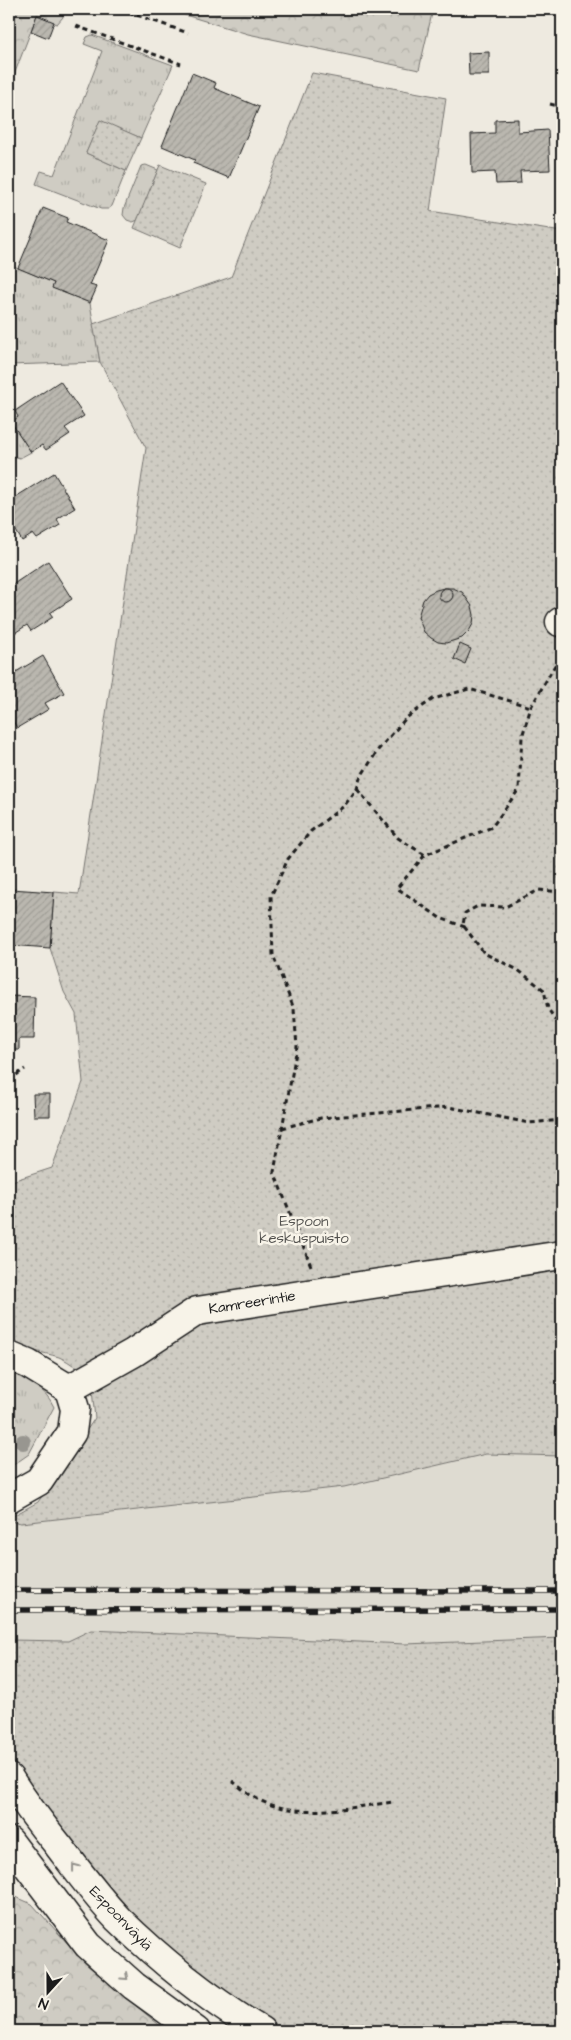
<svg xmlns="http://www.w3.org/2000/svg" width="571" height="2040" font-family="'Architects Daughter',sans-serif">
<defs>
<pattern id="grass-tufts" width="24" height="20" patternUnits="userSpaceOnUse" patternTransform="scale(1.25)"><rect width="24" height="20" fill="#cfccc3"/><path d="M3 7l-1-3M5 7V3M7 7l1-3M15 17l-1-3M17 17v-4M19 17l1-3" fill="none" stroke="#b1afa7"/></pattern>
<pattern id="forest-crowns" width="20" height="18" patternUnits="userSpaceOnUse" patternTransform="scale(1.25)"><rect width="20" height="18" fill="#cfccc3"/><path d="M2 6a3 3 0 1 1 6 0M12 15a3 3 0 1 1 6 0" fill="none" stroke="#b1afa7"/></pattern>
<pattern id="park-dots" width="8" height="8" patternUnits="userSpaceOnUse" patternTransform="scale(1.25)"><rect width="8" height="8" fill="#cfccc3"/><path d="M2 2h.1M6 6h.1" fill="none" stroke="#b1afa7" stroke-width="1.8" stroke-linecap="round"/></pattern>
<pattern id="building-hatch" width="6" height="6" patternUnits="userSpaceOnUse" patternTransform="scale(1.25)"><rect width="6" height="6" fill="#bab7af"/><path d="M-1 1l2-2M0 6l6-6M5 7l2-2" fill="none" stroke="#9f9d96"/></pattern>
</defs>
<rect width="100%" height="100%" fill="#eeeae0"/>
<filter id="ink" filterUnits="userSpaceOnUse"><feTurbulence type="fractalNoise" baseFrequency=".02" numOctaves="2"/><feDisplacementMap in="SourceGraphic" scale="10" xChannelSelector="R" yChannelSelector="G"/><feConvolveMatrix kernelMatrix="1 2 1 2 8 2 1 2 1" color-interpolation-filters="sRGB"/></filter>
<g filter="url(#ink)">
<polygon fill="#dedbd1" points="486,1454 562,1456 562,1638 405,1644 91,1630 68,1641 9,1640 9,1521 21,1523 344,1487"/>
<g fill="url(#grass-tufts)" stroke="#767470">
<polygon points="92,35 173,65 141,138 100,121 86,153 126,171 112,206 108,209 101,209 36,184 41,171 54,175 102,51 84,44 87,37"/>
<polygon points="146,165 158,170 138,220 133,222 127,220 123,215 124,208 141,166"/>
<polygon points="9,264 54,283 53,288 90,303 100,362 9,365"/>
<polygon points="11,422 31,452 20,458 9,455 9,426"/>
<path d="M9,1370C27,1380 45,1387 54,1407L29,1454L9,1468Z"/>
</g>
<g fill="url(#forest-crowns)" stroke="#767470">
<polygon points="9,9 62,9 63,17 57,24 37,15 9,88"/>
<polygon points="165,9 433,9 419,70 248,34"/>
<polygon points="9,1894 32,1904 87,1965 158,2024 169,2031 9,2031"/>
</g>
<g fill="url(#park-dots)" stroke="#767470">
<path d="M312,73L446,98L430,211L562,232V1456L486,1454L344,1487L21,1523L9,1521V1518L38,1502L95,1418L91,1381C82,1372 71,1362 59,1357C42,1352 25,1350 9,1343V1182L52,1168L83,1082L76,1014L64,992L50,948L54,892L79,894L146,448L100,362L93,324L231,277Z"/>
<polygon points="100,120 141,138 126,171 86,153"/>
<polygon points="160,165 206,184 180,248 134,228"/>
<polygon points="91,1630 405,1644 562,1638 562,2031 280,2031 267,2023 162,1948 42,1816 9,1758 9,1640 68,1641"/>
</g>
<g fill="url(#building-hatch)" stroke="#1c1c1c" fill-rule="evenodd">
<polygon points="37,15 54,22 48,38 31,31"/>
<polygon points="489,52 489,75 469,75 468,53"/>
<polygon points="192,73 216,83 214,88 259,107 229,178 193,163 195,160 162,146"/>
<polygon points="518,119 518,132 548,130 550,170 520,171 521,183 496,184 495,172 472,173 471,134 495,133 495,120"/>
<polygon points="43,208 68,218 66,222 109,240 90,285 97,287 90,303 52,288 54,283 18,268"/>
<polygon points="60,381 84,416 65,428 70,434 46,450 42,445 31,452 11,422 18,417 15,411"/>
<polygon points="54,473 75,508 57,519 60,525 37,539 33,534 22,541 9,519 9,510 12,508 9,501"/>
<polygon points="48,561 72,599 50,613 53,617 31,631 27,625 13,634 9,628 9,587"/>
<path d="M444,588H453L462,592L472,606L474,615L473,624L469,631L462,638L446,643L438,642L431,638L424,632L418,617L423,600L428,594L436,590ZM445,588L452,592V598L448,601H444L440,596V592Z"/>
<circle cx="446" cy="595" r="7"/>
<polygon points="460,644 471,649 465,664 454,659"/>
<polygon points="43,656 64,693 45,703 49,709 17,728 9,714 9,676"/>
<polygon points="11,889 54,892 50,948 9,945"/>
<polygon points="9,996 35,997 34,1039 19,1039 19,1050 9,1050"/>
<polygon points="33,1094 50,1094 50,1116 34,1116"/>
</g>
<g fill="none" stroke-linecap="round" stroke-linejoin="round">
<g stroke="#1c1c1c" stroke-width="31">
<g id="minor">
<polyline points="560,622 562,621"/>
<polyline points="9,1356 28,1364 69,1389"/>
<polyline points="69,1389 133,1353 197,1311 562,1255"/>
<polyline points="9,1498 39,1481 72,1432 75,1409 69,1389"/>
</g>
</g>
<g stroke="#1c1c1c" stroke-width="31">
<g id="major">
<path d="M9,1778C24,1802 40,1823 58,1845C77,1870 96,1896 118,1919C161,1961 210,2000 261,2031"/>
<polyline points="9,1841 88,1945 134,1986 196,2031"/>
</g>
</g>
<g stroke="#1c1c1c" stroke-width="3" stroke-dasharray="5 4" stroke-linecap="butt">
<polyline points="120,9 188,33"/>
<polyline points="76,26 181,64"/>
<polyline points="550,104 562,107"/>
<polyline points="357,789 398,838 425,855"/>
<polyline points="562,892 539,890 505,907 478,906 465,913 463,925 484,953 518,970 544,990 548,1009 562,1029"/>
<polyline points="465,927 440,918 397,888 425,855 492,827 519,789 522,737 531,707 562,653"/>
<polyline points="562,1047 558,1059 562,1088"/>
<polyline points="9,1080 25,1069"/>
<polyline points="282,1128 321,1118 449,1107 529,1123 562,1120"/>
<polyline points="311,1266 274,1172 297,1047 294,1009 273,955 271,896 288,859 311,831 344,806 357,789 360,778 378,750 406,718 433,699 469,689 531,707"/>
<path d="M232,1781C239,1786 246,1793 254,1797C293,1821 351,1807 394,1802"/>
</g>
<use href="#minor" stroke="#f7f3e8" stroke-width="28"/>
<use href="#major" stroke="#f7f3e8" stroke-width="28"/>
<g stroke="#1c1c1c" stroke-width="5.5">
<g id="rail">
<polyline points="9,1590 562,1591"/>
<polyline points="9,1610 562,1609"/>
</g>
</g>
<use href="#rail" stroke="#f7f3e8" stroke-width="4" stroke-dasharray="11" stroke-linecap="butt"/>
</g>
<circle fill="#989690" cx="23" cy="1442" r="8"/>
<defs><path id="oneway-chevron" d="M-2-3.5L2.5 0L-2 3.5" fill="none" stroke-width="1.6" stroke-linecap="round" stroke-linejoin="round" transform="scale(1.25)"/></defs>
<g stroke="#94928c">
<use href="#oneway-chevron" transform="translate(75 1867) rotate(-128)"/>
<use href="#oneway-chevron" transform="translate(125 1977) rotate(42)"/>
</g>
</g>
<g text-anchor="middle" stroke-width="5" stroke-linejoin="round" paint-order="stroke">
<g font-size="15" fill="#52514e" stroke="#f7f3e8">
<text x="304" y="1226">Espoon<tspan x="304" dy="17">keskuspuisto</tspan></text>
</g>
<g font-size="15" fill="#1c1c1c" stroke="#f7f3e8">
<text transform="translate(252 1302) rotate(-9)" y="5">Kamreerintie</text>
<text transform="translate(121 1918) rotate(46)" y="5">Espoonväylä</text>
</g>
</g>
<rect width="571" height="2040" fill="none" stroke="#f7f3e8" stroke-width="30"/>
<rect x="15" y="15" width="541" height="2010" fill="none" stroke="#1c1c1c" stroke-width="2" filter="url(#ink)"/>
<g transform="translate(48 1992) rotate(201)" stroke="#f7f3e8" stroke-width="4" paint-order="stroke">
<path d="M0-4L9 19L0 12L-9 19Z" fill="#1c1c1c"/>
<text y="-8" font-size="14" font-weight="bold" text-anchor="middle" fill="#1c1c1c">N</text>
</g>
</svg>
